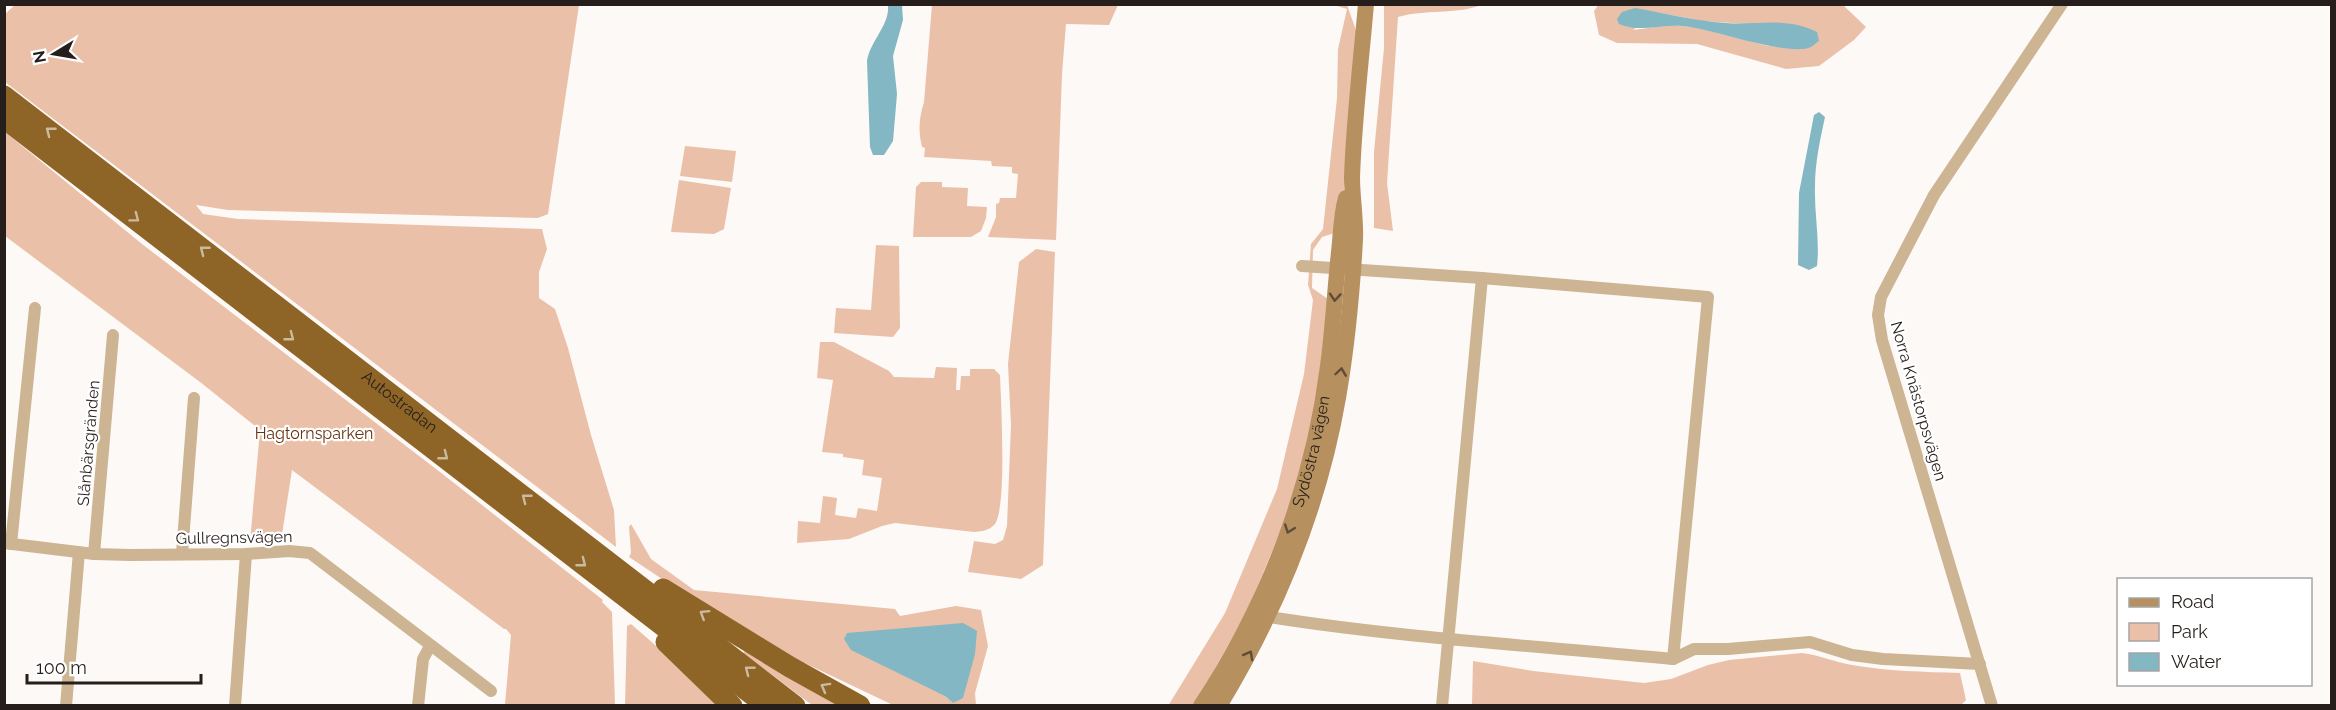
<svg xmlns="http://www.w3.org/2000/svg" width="2336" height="710" font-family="Raleway,sans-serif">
<rect width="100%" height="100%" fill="#fdf9f7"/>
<g fill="#eac0a9" fill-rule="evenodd">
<polygon points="16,4 579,5 548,214 538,218 228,210 196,205 203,214 238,219 542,229 547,249 539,272 539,298 555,309 568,348 591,435 614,510 616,547 5,82 5,14"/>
<path d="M1599,4L1843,5L1866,27L1854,40L1819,66L1786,69L1697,44L1617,43L1599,35L1594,11ZM1655,12L1703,21L1746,24L1811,47L1768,46L1694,27L1671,25L1633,30Z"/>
<path d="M932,5H1118L1109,25L1066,24L1062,74L1056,240L988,237L996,217V204L999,203L1000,198H1016L1018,174L1012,173V167L992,166L991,161L924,157L925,148L922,147C918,131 919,118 924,102Z"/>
<polygon points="1334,5 1347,5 1357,33 1344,188 1338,232 1322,237 1313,250 1312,288 1328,299 1316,408 1290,508 1246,614 1194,705 1168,706 1225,613 1277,489 1304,374 1313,300 1308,285 1311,244 1323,229 1337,98 1338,49 1347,9"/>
<path d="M1384,5H1481C1455,15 1425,9 1398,17L1387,183L1393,231L1374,228V152L1384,48Z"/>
<polygon points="5,132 142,244 440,472 603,600 602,602 612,612 615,705 505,705 511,635 506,629 504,629 292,470 281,541 250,542 260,430 200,382 5,236"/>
<polygon points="685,146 736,151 732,182 680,176"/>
<polygon points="679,180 731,188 724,229 714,234 671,232"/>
<polygon points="921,182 942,182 942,187 968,188 967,206 987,207 986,218 981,231 971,237 913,237 916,187"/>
<polygon points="876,245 899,246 900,328 893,337 834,333 836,308 871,310"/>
<polygon points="1036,249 1055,252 1043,565 1021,579 968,572 974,541 995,544 1003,540 1007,526 1011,425 1008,364 1019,262"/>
<path d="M820,342H834L889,371L894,377L934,378L936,367L957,368L956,390H960L961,376H970V369H994L1000,375C1001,400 1007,507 995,524C989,531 982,531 974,532L895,523L882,526L849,539L797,543L798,521L820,523L823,496L837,498L835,515L856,518L858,508L877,511L882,478L862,475L864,460L843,457V454L822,452L833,380L817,378Z"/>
<path d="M631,524L651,559L694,590L895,609L900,616L956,606L981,610L988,646L975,693L976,705H893L794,658L707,609L629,557L631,553L629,527ZM976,631L953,703L945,696Z"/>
<polygon points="631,624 725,706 625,706 627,626"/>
<polygon points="746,650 847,705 812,705 743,653"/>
<path d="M1802,653C1819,655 1835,662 1852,665C1887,671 1924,672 1960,673L1966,700L1960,706L1472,705L1473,661L1533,671L1644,683L1671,679L1708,665L1729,660Z"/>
</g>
<g fill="#82b7c3">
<path d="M888,5H902L903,20L893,56L897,94L893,141L884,155H873L870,147L867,61C870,41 890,25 888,5Z"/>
<path d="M1635,8C1665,13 1695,21 1726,23C1758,26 1786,16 1817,32L1819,41C1816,43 1814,45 1811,47C1788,57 1713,29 1683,26C1659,24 1641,33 1619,24L1617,19L1622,12Z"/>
<path d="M1819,112L1825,117C1820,140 1815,163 1815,186C1814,213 1820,239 1817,266L1809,270L1798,265L1799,193L1814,115Z"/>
<polygon points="963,623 977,631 975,654 963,698 953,703 945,696 851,650 844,639 847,633"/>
</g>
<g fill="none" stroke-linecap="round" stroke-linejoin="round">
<g stroke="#cdb493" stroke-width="12">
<polyline points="1302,266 1482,278"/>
<polyline points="4,543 94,554 131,555 246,554 289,551 310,553 491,691"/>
<polyline points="11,544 35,308"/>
<polyline points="94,554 113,335"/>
<polyline points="182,554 194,398"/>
<path d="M1269,617C1402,638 1538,646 1673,659L1708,297L1482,278L1442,706"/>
<polyline points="1673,659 1694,649 1728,649 1810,642 1852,655 1883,659 1980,664"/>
<polyline points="66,706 79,552"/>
<polyline points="235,706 246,554"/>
<polyline points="418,706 423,659 430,646"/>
<polyline points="1992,706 1882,340 1878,315 1881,297 1934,195 2062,4"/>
</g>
<g stroke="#b6915f" stroke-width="16">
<path id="s1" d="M1201,706C1268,604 1313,487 1328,366C1333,328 1335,290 1339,252C1341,235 1341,215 1346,198"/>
<path d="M1219,706C1277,610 1319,508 1338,398C1347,346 1352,293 1355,240C1356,219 1352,198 1352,177C1354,119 1361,62 1366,4"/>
</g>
<g stroke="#8e6527" stroke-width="21">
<path id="s2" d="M4,96L795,706"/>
<polyline points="4,118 767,706"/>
<polyline points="663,589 790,667 860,706"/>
<polyline points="666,642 732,706"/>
</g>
</g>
<defs><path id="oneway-chevron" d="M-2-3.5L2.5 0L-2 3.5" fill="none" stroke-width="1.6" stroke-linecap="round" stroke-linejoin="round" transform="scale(1.5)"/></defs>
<g stroke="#ccba9e">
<use href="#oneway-chevron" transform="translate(50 131) rotate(-142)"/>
<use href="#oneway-chevron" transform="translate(135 218) rotate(37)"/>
<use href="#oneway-chevron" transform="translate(204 250) rotate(-142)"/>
<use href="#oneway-chevron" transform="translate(290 337) rotate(38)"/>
<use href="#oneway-chevron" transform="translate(444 456) rotate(38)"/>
<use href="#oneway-chevron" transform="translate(526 498) rotate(-142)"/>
<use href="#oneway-chevron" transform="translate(582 563) rotate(38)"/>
<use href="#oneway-chevron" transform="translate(704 614) rotate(-148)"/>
<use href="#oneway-chevron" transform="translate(749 670) rotate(-142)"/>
<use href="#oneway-chevron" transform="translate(825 687) rotate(-151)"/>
</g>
<g stroke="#604c36">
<use href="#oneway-chevron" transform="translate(1335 297) rotate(94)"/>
<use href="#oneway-chevron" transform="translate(1341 372) rotate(-82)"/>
<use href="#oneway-chevron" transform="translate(1289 529) rotate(110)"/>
<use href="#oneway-chevron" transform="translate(1249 655) rotate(-61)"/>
</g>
<g text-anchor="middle" stroke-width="4.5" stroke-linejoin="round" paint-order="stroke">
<g font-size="16" fill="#261e1b" stroke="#fff">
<text dy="6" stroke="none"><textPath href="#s2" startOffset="500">Autostradan</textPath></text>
<text transform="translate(1919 401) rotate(74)" y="6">Norra Knästorpsvägen</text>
<text transform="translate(88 443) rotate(-85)" y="6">Slånbärsgränden</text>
<text dy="6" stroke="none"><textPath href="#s1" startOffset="279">Sydöstra vägen</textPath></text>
<text transform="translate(234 537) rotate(-1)" y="6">Gullregnsvägen</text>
</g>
<g font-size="16" fill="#673210" stroke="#fff">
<text x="314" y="439">Hagtornsparken</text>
</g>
</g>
<rect width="2336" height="710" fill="none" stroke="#261e1b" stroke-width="12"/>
<rect x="2117" y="578" width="195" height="108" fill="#ffffff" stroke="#a8a5a4" stroke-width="1.5"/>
<rect x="2129" y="598" width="30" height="9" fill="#b6915f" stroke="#a8a5a4" stroke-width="1.5"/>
<text x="2171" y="608" font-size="18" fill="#261e1b">Road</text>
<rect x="2129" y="623" width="30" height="18" fill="#eac0a9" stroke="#a8a5a4" stroke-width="1.5"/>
<text x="2171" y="638" font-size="18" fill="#261e1b">Park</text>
<rect x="2129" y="653" width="30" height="18" fill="#82b7c3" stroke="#a8a5a4" stroke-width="1.5"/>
<text x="2171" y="668" font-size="18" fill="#261e1b">Water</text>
<g transform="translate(54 54) rotate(259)" stroke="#ffffff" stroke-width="4.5" paint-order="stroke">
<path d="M0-4.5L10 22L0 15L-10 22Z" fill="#261e1b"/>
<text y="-9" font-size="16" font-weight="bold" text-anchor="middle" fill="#261e1b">N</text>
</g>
<path d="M27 674v9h174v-9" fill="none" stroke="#261e1b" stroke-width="3"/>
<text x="36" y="674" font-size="18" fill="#261e1b" stroke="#ffffff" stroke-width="4.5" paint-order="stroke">100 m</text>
</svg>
